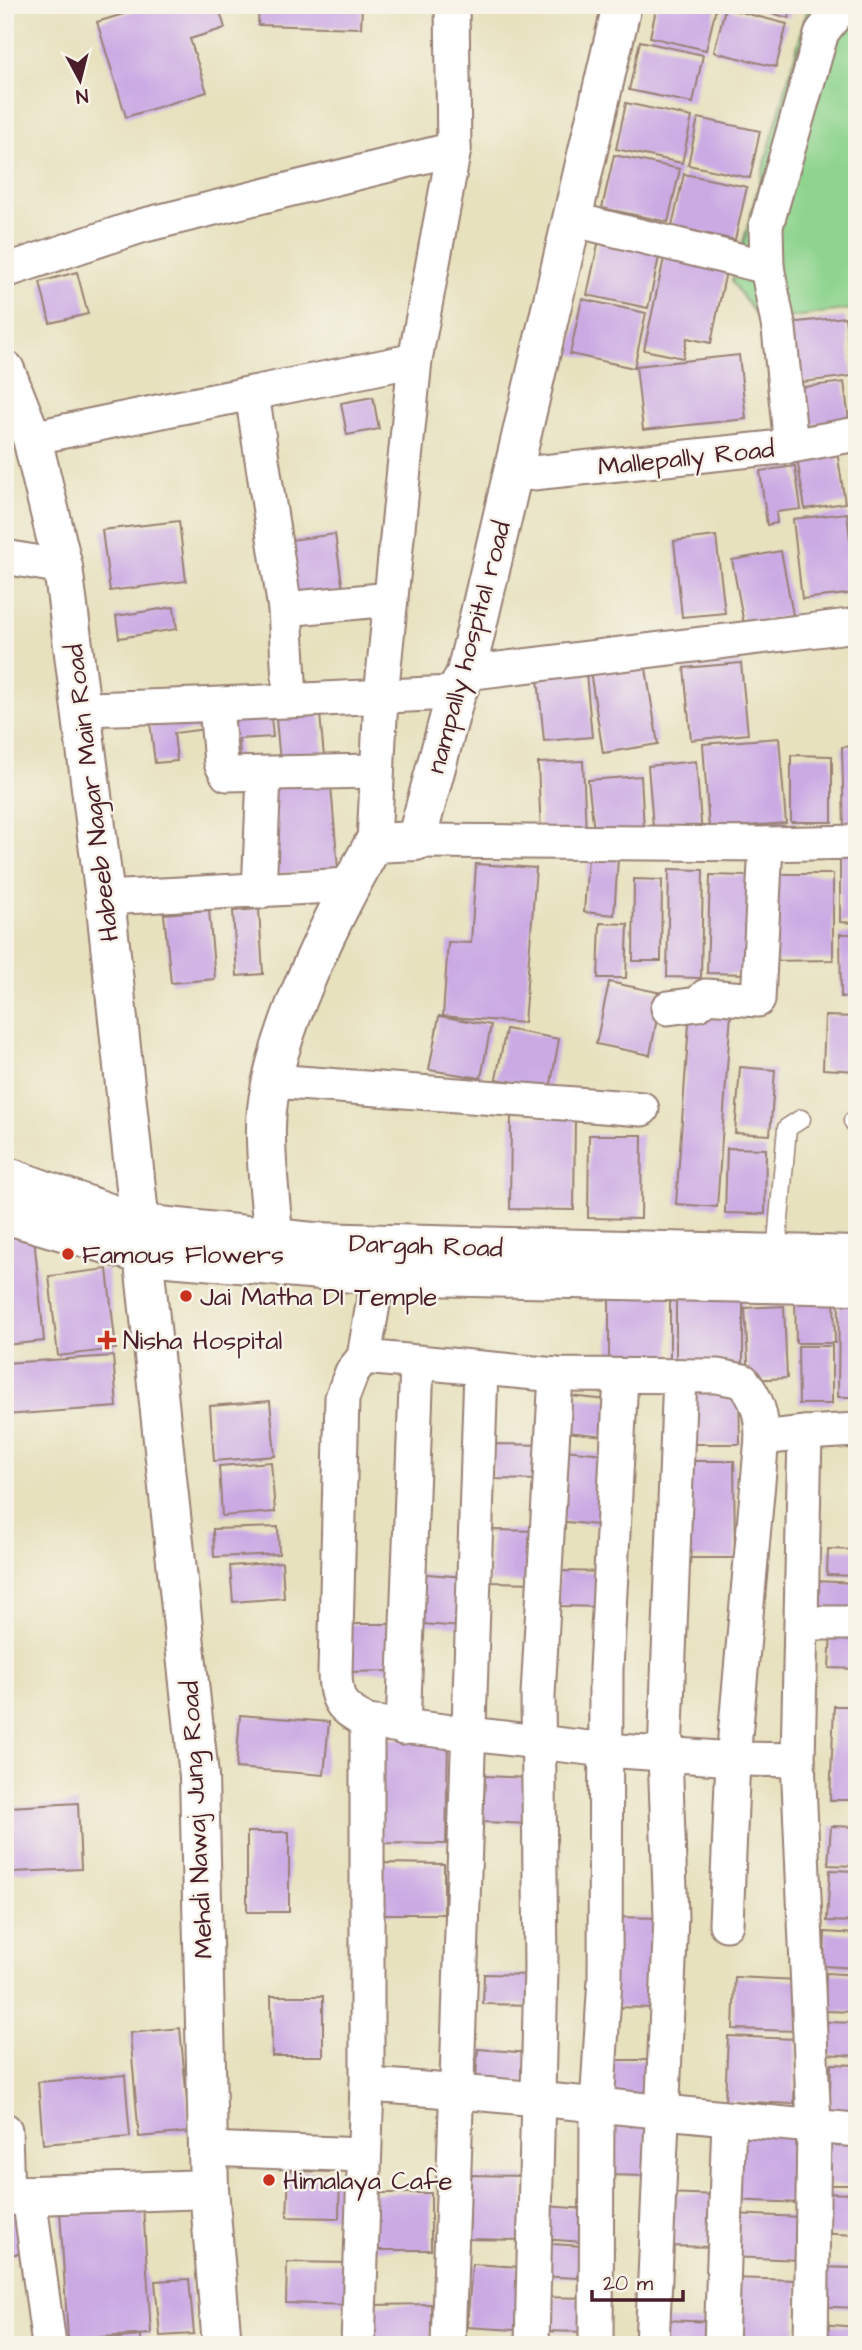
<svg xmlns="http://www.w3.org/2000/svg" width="862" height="2350" font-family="'Architects Daughter',sans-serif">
<rect width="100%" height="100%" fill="#f7f3e8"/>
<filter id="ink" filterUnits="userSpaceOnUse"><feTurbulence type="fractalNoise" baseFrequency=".0143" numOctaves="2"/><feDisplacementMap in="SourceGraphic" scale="14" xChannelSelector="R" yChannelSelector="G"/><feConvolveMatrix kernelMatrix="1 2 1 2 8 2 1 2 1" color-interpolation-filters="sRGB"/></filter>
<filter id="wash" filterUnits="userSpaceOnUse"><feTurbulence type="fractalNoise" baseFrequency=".00686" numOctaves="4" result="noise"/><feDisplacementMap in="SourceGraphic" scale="28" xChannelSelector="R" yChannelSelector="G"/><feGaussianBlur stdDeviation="1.57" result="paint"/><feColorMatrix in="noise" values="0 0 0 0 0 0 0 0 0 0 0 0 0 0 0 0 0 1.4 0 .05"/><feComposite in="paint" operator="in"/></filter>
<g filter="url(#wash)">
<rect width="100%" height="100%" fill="#e7e1be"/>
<polygon fill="#8ed48e" stroke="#6c7a5c" stroke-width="2" points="809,5 857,5 857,308 761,322 732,282"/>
<g id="blocks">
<g fill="#cbaae4">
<polygon points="153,5 218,5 225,28 190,39 207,92 126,117 97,22"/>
<polygon points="259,5 362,5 361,28 258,25"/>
<polygon points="657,5 716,8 706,50 650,37"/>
<polygon points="742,5 792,5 789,18"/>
<polygon points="725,8 787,24 776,67 714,52"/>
<polygon points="640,41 703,55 693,103 629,90"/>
<polygon points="626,103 692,117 682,163 616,149"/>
<polygon points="698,118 760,131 750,178 688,165"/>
<polygon points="614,155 680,169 668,222 602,208"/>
<polygon points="684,174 747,187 735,240 672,226"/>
<polygon points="600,235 661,248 648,308 587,295"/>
<polygon points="666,249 728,262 711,343 687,338 683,358 644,350"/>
<polygon points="77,272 88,314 50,323 40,282"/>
<polygon points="582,299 646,313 634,368 570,354"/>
<polygon points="857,309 857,342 855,342 851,310"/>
<polygon points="845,317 852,376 795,383 788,323"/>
<polygon points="739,355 746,419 643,430 636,366"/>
<polygon points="844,382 849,420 799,426 794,388"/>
<polygon points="373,397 379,429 347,435 341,403"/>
<polygon points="837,451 845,503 805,509 797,458"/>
<polygon points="795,466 801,509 776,512 777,523 767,525 760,471"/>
<polygon points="847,513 856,593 802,599 793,519"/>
<polygon points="179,521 186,581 110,591 102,530"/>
<polygon points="335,534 343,591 290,598 283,541"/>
<polygon points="716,536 725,613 682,617 674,541"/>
<polygon points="781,551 793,615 744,624 732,560"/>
<polygon points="174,607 177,629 119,638 116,616"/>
<polygon points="644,656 658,744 603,753 589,665"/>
<polygon points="585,663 592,737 544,741 537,668"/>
<polygon points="741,663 748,734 691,740 684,668"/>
<polygon points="319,703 324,757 280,762 275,708"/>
<polygon points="212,707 214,728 174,733 177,761 155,763 149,714"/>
<polygon points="270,707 273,737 239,739 240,759 222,761 218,711"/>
<polygon points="779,738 786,823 709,829 703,744"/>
<polygon points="857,746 857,830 844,830 842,747"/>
<polygon points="791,755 832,756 832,822 791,822"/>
<polygon points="583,761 586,834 541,836 538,763"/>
<polygon points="696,761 702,835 654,839 648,766"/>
<polygon points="330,774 338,869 276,874 269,779"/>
<polygon points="641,776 644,831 594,831 588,780"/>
<polygon points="840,849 857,849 857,923 840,922"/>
<polygon points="588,857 618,859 614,915 584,912"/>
<polygon points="476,864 536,868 524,1023 443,1016 448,942 471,943"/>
<polygon points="669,869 703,870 701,978 667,977"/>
<polygon points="767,874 833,874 833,960 767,961"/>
<polygon points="710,875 750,876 747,974 707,973"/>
<polygon points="634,879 662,880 661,961 633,961"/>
<polygon points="259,909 263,974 237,976 233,911"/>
<polygon points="209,910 215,979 171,983 164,914"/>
<polygon points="600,923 628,924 626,978 598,978"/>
<polygon points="840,934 857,934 857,997 841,997"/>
<polygon points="609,982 662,993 650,1055 596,1044"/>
<polygon points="690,1010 731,1013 717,1207 676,1204"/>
<polygon points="439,1016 491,1025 481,1078 429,1070"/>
<polygon points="825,1016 857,1017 857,1071 823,1069"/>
<polygon points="506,1029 559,1039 550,1089 496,1079"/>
<polygon points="740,1067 775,1070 770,1135 735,1133"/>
<polygon points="511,1116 575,1117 574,1210 510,1209"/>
<polygon points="589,1135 642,1135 641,1219 588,1218"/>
<polygon points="727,1148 766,1149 765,1214 725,1213"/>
<polygon points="33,1226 44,1341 5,1345 5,1228"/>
<polygon points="107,1269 116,1349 58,1356 49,1276"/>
<rect x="676" y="1286" width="67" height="87"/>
<polygon points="670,1288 670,1370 609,1371 609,1289"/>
<polygon points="839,1292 857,1292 857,1397 838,1397"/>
<polygon points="834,1294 835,1343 796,1343 795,1295"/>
<polygon points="784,1306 787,1378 749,1380 745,1308"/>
<polygon points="798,1346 832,1346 832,1404 799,1404"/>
<polygon points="113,1356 117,1407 5,1415 5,1363"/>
<polygon points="684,1388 739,1388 740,1444 684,1444"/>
<polygon points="570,1396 617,1401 613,1437 567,1432"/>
<polygon points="270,1401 275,1456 214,1461 210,1406"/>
<polygon points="494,1444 544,1445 543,1480 493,1479"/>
<polygon points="564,1450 613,1455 607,1526 557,1521"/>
<polygon points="684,1461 734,1461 735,1558 685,1558"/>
<polygon points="271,1462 275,1512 222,1516 219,1466"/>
<polygon points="278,1527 279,1554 214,1557 213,1529"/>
<polygon points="491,1530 540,1531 539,1583 490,1582"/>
<polygon points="828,1549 857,1550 857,1576 827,1575"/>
<polygon points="282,1562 284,1598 233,1602 230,1566"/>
<polygon points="559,1571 607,1572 606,1607 558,1606"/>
<polygon points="415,1573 465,1577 461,1627 411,1623"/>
<polygon points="814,1581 857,1583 857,1615 812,1614"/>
<polygon points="348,1624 392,1624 392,1671 348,1672"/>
<polygon points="831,1631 857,1632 857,1669 829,1668"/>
<polygon points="834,1706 857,1706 857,1800 830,1800"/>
<polygon points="240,1715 329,1722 324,1775 236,1768"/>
<polygon points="383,1739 448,1740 446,1844 381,1843"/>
<polygon points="485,1776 532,1778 530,1824 483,1822"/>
<polygon points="78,1803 81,1869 13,1872 10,1807"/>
<polygon points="831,1826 857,1827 857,1866 828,1865"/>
<rect x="247" y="1832" width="42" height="80"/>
<polygon points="383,1863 444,1864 444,1914 383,1914"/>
<polygon points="830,1870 857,1871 857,1922 827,1921"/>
<polygon points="609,1917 665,1918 663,2008 607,2007"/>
<polygon points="825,1932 857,1934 857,1968 824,1966"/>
<polygon points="826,1973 857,1975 857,2012 825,2011"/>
<polygon points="484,1974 536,1975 535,2005 483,2004"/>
<polygon points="735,1977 800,1980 798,2031 733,2029"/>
<polygon points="271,1996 323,1996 323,2056 272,2056"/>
<polygon points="826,2022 857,2023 857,2056 825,2054"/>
<polygon points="180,2028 190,2132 139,2137 130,2033"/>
<polygon points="728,2036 796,2039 794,2104 725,2101"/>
<polygon points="478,2049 531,2053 529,2083 476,2079"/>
<polygon points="609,2060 660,2060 658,2105 607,2105"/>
<polygon points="831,2064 857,2065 857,2120 829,2118"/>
<polygon points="125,2075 130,2137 43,2144 38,2082"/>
<polygon points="602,2118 651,2120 650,2176 601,2175"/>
<polygon points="735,2129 807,2132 804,2203 732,2200"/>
<polygon points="824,2138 857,2138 857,2185 823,2185"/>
<polygon points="289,2171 340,2172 339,2218 287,2217"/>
<polygon points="471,2175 524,2176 523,2240 469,2239"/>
<rect x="374" y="2193" width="57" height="57"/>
<polygon points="662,2193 721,2195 720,2247 661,2246"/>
<polygon points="817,2193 857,2194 857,2235 815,2233"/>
<polygon points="24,2203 28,2253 5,2255 5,2204"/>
<polygon points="143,2206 151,2334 68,2339 60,2211"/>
<polygon points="546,2206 586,2209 583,2242 543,2239"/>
<polygon points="733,2214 802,2217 800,2260 731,2257"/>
<polygon points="539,2243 581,2246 578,2278 537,2276"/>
<polygon points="287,2262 349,2263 348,2305 286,2303"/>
<polygon points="472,2264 520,2267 515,2330 467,2327"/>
<polygon points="814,2267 857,2268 857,2308 813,2306"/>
<polygon points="728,2278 798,2280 795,2345 725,2344"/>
<polygon points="189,2279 194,2334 160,2336 155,2281"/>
<polygon points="538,2297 589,2298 589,2332 538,2331"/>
<polygon points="431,2304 431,2345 375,2345 374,2305"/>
<polygon points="660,2320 718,2322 716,2345 659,2345"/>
<polygon points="819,2324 857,2327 857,2345 817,2345"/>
<polygon points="141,2336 141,2345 66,2345 66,2343"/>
</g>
</g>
</g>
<g filter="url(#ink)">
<use href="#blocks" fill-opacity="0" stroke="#988074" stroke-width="2"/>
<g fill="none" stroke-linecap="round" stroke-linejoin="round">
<g stroke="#988074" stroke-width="21">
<g id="lane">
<polyline points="853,1121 857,1126"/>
<polyline points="776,1254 787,1128 801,1119"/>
</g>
</g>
<g stroke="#988074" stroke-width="37">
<g id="street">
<polyline points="571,219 767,267"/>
<polyline points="5,271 141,226 454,149"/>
<polyline points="252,394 285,609 290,699"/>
<path d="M32,438C160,410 288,387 415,360"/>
<polyline points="791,446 779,329 767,267 766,226 822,32 837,13 851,5"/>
<polyline points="514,475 791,446 857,434"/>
<polyline points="5,557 63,567"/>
<polyline points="285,609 391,599"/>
<polyline points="466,673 857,625"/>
<polyline points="216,706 221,763 227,774 375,771"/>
<path d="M81,709C206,706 331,698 456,693"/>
<polyline points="416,841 766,844 857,842"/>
<polyline points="374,843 381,696 415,360 454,149 452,5"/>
<polyline points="259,892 264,776"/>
<polyline points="105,898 350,885"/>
<polyline points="668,1008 698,1004 706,996 758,1000 766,844"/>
<polyline points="273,1081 642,1109"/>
<path d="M364,1357L556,1375L717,1376L743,1381C757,1399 762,1414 762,1438L733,1759L726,1924"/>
<polyline points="805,1433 857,1430"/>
<polyline points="762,1438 805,1433 798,1760 814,2126 811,2345"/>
<polyline points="802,1623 857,1623"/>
<polyline points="367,1722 606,1750 733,1759 798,1760"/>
<polyline points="403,1728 417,1363"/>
<path d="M367,2085C530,2095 693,2117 857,2130"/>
<polyline points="5,2130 7,2196"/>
<polyline points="208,2149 364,2155"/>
<polyline points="29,2196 49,2345"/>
<path d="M358,2345L367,2085V1722C342,1707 336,1704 335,1673L342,1398L352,1372L364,1357L378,1275"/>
<polyline points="448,2345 481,1370"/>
<polyline points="532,2345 541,1968 538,1695 556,1375"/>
<polyline points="596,2345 597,2106 605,1979 606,1669 621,1377"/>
<polyline points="652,2345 671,1917 665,1754 680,1376"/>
<polyline points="721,2345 729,2119"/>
</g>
</g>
<g stroke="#988074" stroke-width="42">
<g id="secondary">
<polyline points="5,370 32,438 63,567 105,898 199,1776 209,2189 222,2345"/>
<polyline points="5,1176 140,1224 313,1242 857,1256"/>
<polyline points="5,1214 144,1255 378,1275 857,1285"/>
<path d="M273,1237C271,1201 265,1162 266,1126C267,1045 334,914 374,843L416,841L456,693L466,673L622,5"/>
<polyline points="5,2196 209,2189"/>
</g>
</g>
<use href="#lane" stroke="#fff" stroke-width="18"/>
<use href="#street" stroke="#fff" stroke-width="33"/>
<use href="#secondary" stroke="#fff" stroke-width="38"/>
</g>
</g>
<g fill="#c8321e" stroke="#f7f3e8" stroke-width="2.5">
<circle cx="68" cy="1254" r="7"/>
<circle cx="186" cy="1296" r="7"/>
<path d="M103.5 1329.5h7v7h7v7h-7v7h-7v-7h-7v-7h7z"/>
<circle cx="269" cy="2180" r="7"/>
</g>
<g text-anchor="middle" stroke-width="5" stroke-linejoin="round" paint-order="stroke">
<g font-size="26" fill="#4a1f2b" stroke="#f7f3e8">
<text transform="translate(686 457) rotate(-6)" y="9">Mallepally Road</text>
<text transform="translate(468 647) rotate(-75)" y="9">nampally hospital road</text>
<text transform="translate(91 793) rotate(-97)" y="9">Habeeb Nagar Main Road</text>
<text transform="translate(426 1245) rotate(2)" y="9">Dargah Road</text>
<text transform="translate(196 1820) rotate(-93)" y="9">Mehdi Nawaj Jung Road</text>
</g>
<g font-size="26" fill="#4a1f2b" stroke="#f7f3e8" text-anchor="start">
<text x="82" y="1263">Famous Flowers</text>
<text x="200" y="1305">Jai Matha DI Temple</text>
<text x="123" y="1349">Nisha Hospital</text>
<text x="283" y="2189">Himalaya Cafe</text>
</g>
</g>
<rect width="862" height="2350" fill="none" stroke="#f7f3e8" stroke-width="28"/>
<g transform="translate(80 80) rotate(173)" stroke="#f7f3e8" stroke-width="5" paint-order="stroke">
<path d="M0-5L12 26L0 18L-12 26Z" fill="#4a1f2b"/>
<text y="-10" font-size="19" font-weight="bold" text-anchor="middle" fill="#4a1f2b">N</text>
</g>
<path d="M592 2290v10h91v-10" fill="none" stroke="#4a1f2b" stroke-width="3.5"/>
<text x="603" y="2290" font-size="21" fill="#4a1f2b" stroke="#f7f3e8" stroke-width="5" paint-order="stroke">20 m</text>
</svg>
